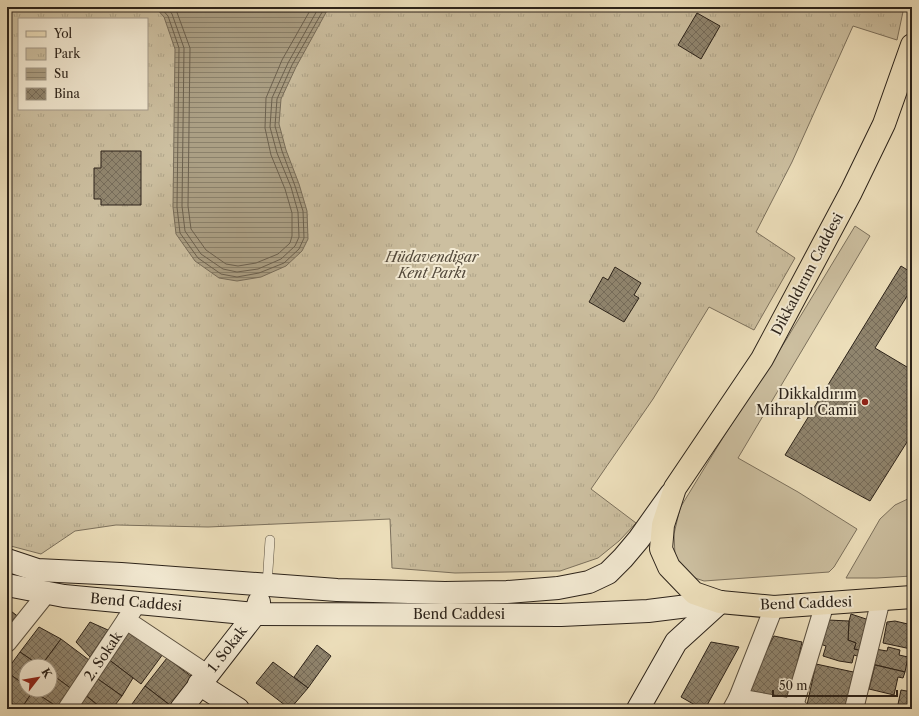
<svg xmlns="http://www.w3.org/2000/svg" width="919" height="716" font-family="'Libre Caslon Text',serif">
<defs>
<pattern id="park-tufts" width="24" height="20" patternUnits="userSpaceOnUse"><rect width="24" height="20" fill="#ccbfa0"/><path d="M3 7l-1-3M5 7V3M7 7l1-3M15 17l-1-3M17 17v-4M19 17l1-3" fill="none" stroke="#afa489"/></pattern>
<pattern id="water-rules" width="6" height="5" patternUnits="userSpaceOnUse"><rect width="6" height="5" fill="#ab9f84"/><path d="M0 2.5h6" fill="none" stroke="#8b816b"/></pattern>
<pattern id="building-cross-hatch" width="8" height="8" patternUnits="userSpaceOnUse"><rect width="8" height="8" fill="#90856e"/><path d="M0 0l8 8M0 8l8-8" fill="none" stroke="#766c5a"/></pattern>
</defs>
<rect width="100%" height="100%" fill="#eddfbb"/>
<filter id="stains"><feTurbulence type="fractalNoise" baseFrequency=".005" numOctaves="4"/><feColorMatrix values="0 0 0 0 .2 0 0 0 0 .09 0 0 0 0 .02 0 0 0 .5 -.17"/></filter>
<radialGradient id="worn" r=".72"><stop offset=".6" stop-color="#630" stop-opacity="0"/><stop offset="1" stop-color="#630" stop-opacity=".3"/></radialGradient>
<g fill="#ccbfa0" stroke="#7c715d">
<polygon points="855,226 870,236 738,458 798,492 857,529 834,567 829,572 704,581 692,577 683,570 675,556 674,534 680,508 724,436 786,340"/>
<polygon points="912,497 912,576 877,578 846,578 880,519 895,505"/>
</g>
<path fill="url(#park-tufts)" stroke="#7c715d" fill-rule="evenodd" d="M7,7H904L897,40L853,26L792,162L756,232L795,258L754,330L709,307L653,399L591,489L636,523L619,541L598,558L560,571L455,573L392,568L390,519L208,527L116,525L75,531L41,554L7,545ZM19,19H147V109H19Z"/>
<polygon fill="url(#water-rules)" stroke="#786d5a" points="155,7 329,7 296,67 281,99 279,124 286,150 299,184 307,211 308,239 302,251 286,266 261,277 237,281 219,278 195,261 176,234 173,207 175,49 164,17"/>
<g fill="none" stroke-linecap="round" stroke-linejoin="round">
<g stroke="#6c614f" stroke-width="1">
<polyline points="160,7 168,16 179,48 177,207 180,233 198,258 221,274 237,277 259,273 284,263 299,249 304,238 303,211 295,186 282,151 275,126 277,99 292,65 325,7"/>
<polyline points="167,7 172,14 184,48 182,206 185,231 201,254 223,269 237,272 258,269 281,259 295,246 299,237 298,212 291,187 277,153 270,127 272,98 288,63 319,7"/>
<polyline points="175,7 190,48 188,206 191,229 206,250 226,264 238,266 256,263 278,254 290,243 292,236 292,213 285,189 271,155 265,128 266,98 282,60 312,7"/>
</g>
</g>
<g fill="url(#building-cross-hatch)" stroke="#2c231a">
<polygon points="697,13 720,26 701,59 678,45"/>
<polygon points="101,151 141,151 141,205 101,205 101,199 94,199 94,168 101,168"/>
<polygon points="901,266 909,271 912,266 912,288 875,348 912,370 912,434 870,501 785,455"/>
<polygon points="615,267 641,283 634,295 639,298 624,322 589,302 603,277 608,280"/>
<polygon points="7,608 20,618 7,634"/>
<polygon points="851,614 872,621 862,651 854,649 856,643 848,640 849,621"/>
<polygon points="828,620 849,621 848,640 856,643 854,649 862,651 860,657 854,655 852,663 839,661 823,656 826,646 820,644"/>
<polygon points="895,621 912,625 911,649 883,643 887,622"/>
<polygon points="90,622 108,630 90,657 76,642"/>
<polygon points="39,627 61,639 41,666 20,652"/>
<polygon points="130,630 163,654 141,684 108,659"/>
<polygon points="774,636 802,642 789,701 745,691"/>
<polygon points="61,639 93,663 73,690 50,673 50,666 41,666"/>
<polygon points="711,642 739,647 705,709 702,709 681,697"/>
<polygon points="317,645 331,656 308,688 294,677"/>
<polygon points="888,647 900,650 899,655 908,657 905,672 872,664 875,649 887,651"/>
<polygon points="20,652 40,666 26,666 26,686 7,672 7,670"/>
<polygon points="167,658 196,680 174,708 145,686"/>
<polygon points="108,659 133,678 122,696 95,677"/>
<polygon points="273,662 308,688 290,709 256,683"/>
<polygon points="816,664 858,673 850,709 825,709 807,705"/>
<polygon points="875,665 905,672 903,678 898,677 894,695 869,689"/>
<polygon points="912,665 912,688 908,687"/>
<polygon points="7,672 26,686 26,690 33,691 21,709 19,709 7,700"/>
<polygon points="50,673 73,690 59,708 33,691 34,690 50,690"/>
<polygon points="95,677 122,696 112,709 103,709 84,694"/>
<polygon points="145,686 171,706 169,709 139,709 132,704"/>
<polygon points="901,690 912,692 912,709 897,709"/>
<polygon points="33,691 59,708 59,709 21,709"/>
<polygon points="84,694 102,709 74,709"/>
<polygon points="7,700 17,707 16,709 7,709"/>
<polygon points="132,704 139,709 128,709"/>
</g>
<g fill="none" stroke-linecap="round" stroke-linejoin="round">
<g stroke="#5c5242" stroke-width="10">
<polyline id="lane" points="267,585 270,540"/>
</g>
<g stroke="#5c5242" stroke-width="20">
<g id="street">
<polyline points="126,620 207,674"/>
<polyline points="7,643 47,593"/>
<polyline points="738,698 799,709"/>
<polyline points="67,709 138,602"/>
<polyline points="732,709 738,698 774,607"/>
<polyline points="793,709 825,603"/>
<polyline points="854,709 881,599"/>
</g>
</g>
<g stroke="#2c231a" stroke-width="24">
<g id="secondary">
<polyline points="7,560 37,570 121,574 337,590 445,593 507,592 558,588 589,582 608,573 623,558 639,539 671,494"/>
<polyline points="7,585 64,596 255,614 561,615 648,611 720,602"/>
<polyline points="199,684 238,709"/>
<polyline points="181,709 255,614 259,602"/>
<polyline points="638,709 676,642 720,602"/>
</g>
</g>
<g stroke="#2c231a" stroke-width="24">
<polyline id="primary" points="912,45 884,124 851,192 762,359 675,488 663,525 661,549 669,567 694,593 720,602 774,607 912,597"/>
</g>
<use href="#lane" stroke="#f3ead3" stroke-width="9"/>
<use href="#street" stroke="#f3ead3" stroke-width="18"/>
<use href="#secondary" stroke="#f3ead3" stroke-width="22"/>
<use href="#primary" stroke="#eddfbb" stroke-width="22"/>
</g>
<circle fill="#8f2418" stroke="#f3ead3" stroke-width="1.5" cx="865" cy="402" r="4"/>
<g text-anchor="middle" stroke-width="4" stroke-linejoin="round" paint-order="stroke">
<g font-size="14" font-style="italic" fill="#544a3c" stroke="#f3ead3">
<text x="432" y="262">Hüdavendigar<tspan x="432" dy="16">Kent Parkı</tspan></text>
</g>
<g font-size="14" fill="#2c231a" stroke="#f3ead3">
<text transform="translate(807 274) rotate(-62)" y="5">Dikkaldırım Caddesi</text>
<text transform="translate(136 602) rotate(5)" y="5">Bend Caddesi</text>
<text transform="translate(806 603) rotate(-2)" y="5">Bend Caddesi</text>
<text x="459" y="619">Bend Caddesi</text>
<text transform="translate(227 649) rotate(-52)" y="5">1. Sokak</text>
<text transform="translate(103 656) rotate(-56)" y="5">2. Sokak</text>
</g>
<g font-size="14" fill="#2c231a" stroke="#f3ead3" text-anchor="end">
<text x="857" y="399">Dikkaldırım<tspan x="857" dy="16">Mihraplı Camii</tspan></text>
</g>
</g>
<rect width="919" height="716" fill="none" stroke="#eddfbb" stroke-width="24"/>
<rect x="8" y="8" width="903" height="700" fill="none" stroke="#2c231a" stroke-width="2"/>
<rect x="12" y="12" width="895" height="692" fill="none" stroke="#2c231a"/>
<rect x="18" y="18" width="130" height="92" fill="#f3ead3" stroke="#a39a89"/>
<rect x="26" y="31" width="20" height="6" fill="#eddfbb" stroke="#a39a89"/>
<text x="54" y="38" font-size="12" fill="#2c231a">Yol</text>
<rect x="26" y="48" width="20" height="12" fill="url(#park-tufts)" stroke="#a39a89"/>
<text x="54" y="58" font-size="12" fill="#2c231a">Park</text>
<rect x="26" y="68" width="20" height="12" fill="url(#water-rules)" stroke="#a39a89"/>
<text x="54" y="78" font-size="12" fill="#2c231a">Su</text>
<rect x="26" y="88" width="20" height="12" fill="url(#building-cross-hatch)" stroke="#a39a89"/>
<text x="54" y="98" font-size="12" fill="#2c231a">Bina</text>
<g transform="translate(38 678) rotate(59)"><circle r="19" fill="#f3ead3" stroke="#a39a89"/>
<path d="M0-3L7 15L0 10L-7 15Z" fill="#8f2418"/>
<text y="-6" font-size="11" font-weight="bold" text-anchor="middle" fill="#2c231a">K</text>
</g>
<path d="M773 690v6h124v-6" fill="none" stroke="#2c231a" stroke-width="2"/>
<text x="779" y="690" font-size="12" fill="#2c231a" stroke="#f3ead3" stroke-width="3" paint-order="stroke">50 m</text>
<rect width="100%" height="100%" filter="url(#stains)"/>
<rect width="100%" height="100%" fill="url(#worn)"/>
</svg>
